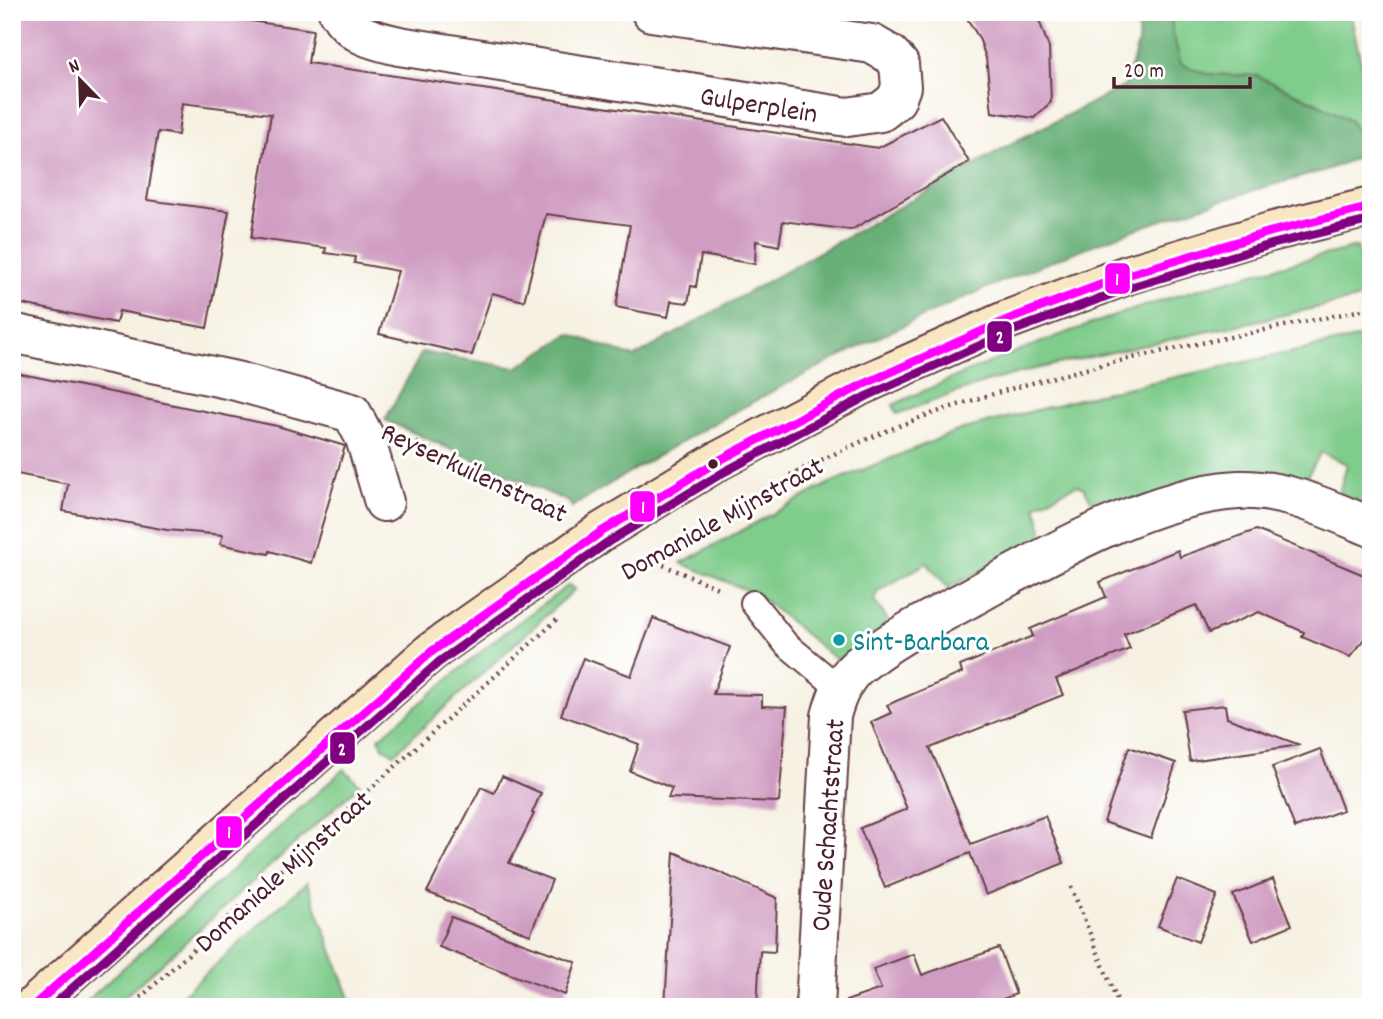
<svg xmlns="http://www.w3.org/2000/svg" width="1383" height="1019" font-family="Dekko,sans-serif">
<rect width="100%" height="100%" fill="#fff"/>
<filter id="ink" filterUnits="userSpaceOnUse"><feTurbulence type="fractalNoise" baseFrequency=".0143" numOctaves="2"/><feDisplacementMap in="SourceGraphic" scale="14" xChannelSelector="R" yChannelSelector="G"/><feConvolveMatrix kernelMatrix="1 2 1 2 8 2 1 2 1" color-interpolation-filters="sRGB"/></filter>
<filter id="wash" filterUnits="userSpaceOnUse"><feTurbulence type="fractalNoise" baseFrequency=".00686" numOctaves="4" result="noise"/><feDisplacementMap in="SourceGraphic" scale="28" xChannelSelector="R" yChannelSelector="G"/><feGaussianBlur stdDeviation="1.57" result="paint"/><feColorMatrix in="noise" values="0 0 0 0 0 0 0 0 0 0 0 0 0 0 0 0 0 1.4 0 .05"/><feComposite in="paint" operator="in"/></filter>
<g filter="url(#wash)">
<rect width="100%" height="100%" fill="#f6f1e2"/>
<g fill="#7fcc8b" stroke="#64765b" stroke-width="2">
<polygon points="1172,12 1350,12 1371,108 1371,150 1350,121 1315,102 1257,76 1207,74 1180,64 1172,30"/>
<path d="M1357,247L1360,260L1371,257V296L1030,370L983,383L897,414L893,405C1041,335 1198,284 1357,247Z"/>
<polygon points="1371,335 1371,509 1339,493 1347,464 1321,452 1305,480 1098,512 1084,488 1076,485 1036,505 1044,538 948,588 927,563 878,591 874,600 887,619 886,625 840,663 758,595 681,563 828,484 960,430 1098,394"/>
<polygon points="569,585 575,589 394,754 383,747 379,738 496,639"/>
<polygon points="344,769 360,785 113,1007 80,1007"/>
<polygon points="307,882 353,1007 169,1007"/>
</g>
<path fill="#67b077" stroke="#586851" stroke-width="2" d="M1139,12H1172V30L1181,64L1207,74L1257,76L1315,102L1350,121L1371,153C1352,158 1335,168 1316,173C1052,243 804,363 572,507L569,502L385,420L422,352L516,368L570,334L634,357L1014,142L1125,86L1138,44Z"/>
<g id="blocks">
<g fill="#d09dc2">
<polygon points="12,12 208,12 208,15 313,30 308,63 878,148 941,116 969,162 851,230 783,221 779,246 756,241 755,264 701,255 696,287 691,286 688,303 671,301 668,317 616,307 630,225 546,214 524,301 492,293 472,355 379,334 398,271 354,263 355,257 325,253 326,248 251,238 271,114 182,103 178,135 158,132 147,200 229,211 207,328 119,311 116,323 12,302"/>
<polygon points="963,12 1036,12 1049,48 1051,102 1034,118 992,112 986,58 979,38"/>
<polygon points="12,372 277,426 345,446 311,563 270,551 269,554 220,544 223,535 167,530 63,511 68,484 12,473"/>
<polygon points="1256,530 1371,578 1371,632 1350,657 1302,637 1304,632 1259,612 1209,633 1196,605 1124,634 1130,649 1056,679 1063,695 930,748 971,844 1045,816 1064,863 986,895 970,853 885,888 860,828 907,809 871,722 891,713 887,705 962,673 960,666 1033,636 1030,629 1106,597 1100,582 1178,550 1180,557"/>
<polygon points="653,618 730,647 713,694 762,695 762,706 787,707 779,802 668,798 672,788 630,771 639,744 561,715 583,658 631,676"/>
<polygon points="1225,705 1227,718 1300,745 1190,761 1182,710"/>
<polygon points="1129,747 1176,763 1151,838 1104,822"/>
<polygon points="1320,749 1343,810 1295,828 1272,767"/>
<polygon points="502,776 541,793 532,813 534,814 509,863 552,880 530,935 427,892 481,787 494,793"/>
<polygon points="674,852 777,898 775,952 760,951 757,1007 665,1007"/>
<polygon points="1177,879 1217,895 1198,942 1158,926"/>
<polygon points="1273,879 1292,925 1253,941 1233,895"/>
<polygon points="451,917 576,962 565,995 439,947"/>
<polygon points="999,948 1016,994 982,1007 847,1007 846,1001 881,989 873,969 914,954 922,975"/>
</g>
</g>
</g>
<g filter="url(#ink)">
<use href="#blocks" fill-opacity="0" stroke="#643e46" stroke-width="2"/>
<g fill="none" stroke-linecap="round" stroke-linejoin="round">
<g stroke="#643e46" stroke-width="28">
<polyline id="lane" points="753,603 786,644 840,689"/>
</g>
<g stroke="#643e46" stroke-width="42">
<g id="street">
<path d="M338,12C352,36 374,40 399,46L847,117L881,112L896,100L901,87L899,64L891,55L872,44L651,12"/>
<polyline points="12,333 236,381 352,413 365,438 384,502"/>
<path d="M815,1007L831,716C836,697 843,679 858,666C891,639 931,619 968,599C1044,557 1151,495 1238,490C1285,488 1328,509 1371,527"/>
</g>
</g>
<g stroke="#643e46" stroke-width="42">
<polyline id="secondary" points="32,1007 431,652 601,532 718,461 862,385 1007,320 1127,275 1270,232 1371,207"/>
</g>
<g stroke="#643e46" stroke-width="4.5" stroke-dasharray="2 5" stroke-linecap="butt">
<polyline points="410,440 557,509"/>
<path d="M790,475C838,452 886,429 937,412C1077,364 1226,339 1371,308"/>
<polyline points="644,557 720,589"/>
<polyline points="1071,887 1120,1007"/>
<polyline points="130,1007 560,617"/>
</g>
<use href="#lane" stroke="#fff" stroke-width="24"/>
<use href="#street" stroke="#fff" stroke-width="38"/>
<use href="#secondary" stroke="#f9e7c3" stroke-width="38"/>
<g stroke="#fff" stroke-width="14">
<polyline id="bus-1" points="32,1007 431,652 601,532 718,461 862,385 1007,320 1127,275 1270,232 1371,207"/>
</g>
<g stroke="#fff" stroke-width="14">
<polyline id="bus-2" points="51,1007 439,662 608,542 724,472 867,396 1012,331 1131,287 1273,244 1371,220"/>
</g>
<use href="#bus-1" stroke="#f0f" stroke-width="9"/>
<use href="#bus-2" stroke="#800080" stroke-width="9"/>
</g>
</g>
<circle fill="#4a1f2b" stroke="#fff" stroke-width="2.5" cx="713" cy="464" r="6"/>
<circle fill="#0f9aa8" stroke="#fff" stroke-width="2.5" cx="839" cy="640" r="7"/>
<g text-anchor="middle" stroke-width="6" stroke-linejoin="round" paint-order="stroke">
<g font-size="28" fill="#4a1f2b" stroke="#fff">
<text transform="translate(759 103) rotate(9)" y="10">Gulperplein</text>
<text transform="translate(475 471) rotate(25)" y="10">Reyserkuilenstraat</text>
<text transform="translate(721 517) rotate(-29)" y="10">Domaniale Mijnstraat</text>
<text transform="translate(826 825) rotate(-86)" y="10">Oude Schachtstraat</text>
<text transform="translate(282 870) rotate(-42)" y="10">Domaniale Mijnstraat</text>
</g>
<g font-size="28" fill="#0d838f" stroke="#fff" text-anchor="start">
<text x="853" y="650">Sint-Barbara</text>
</g>
</g>
<g stroke="#fff" stroke-width="2.5">
<rect x="1104" y="262" width="27" height="33" rx="7" fill="#f0f"/>
<rect x="986" y="320" width="27" height="33" rx="7" fill="#800080"/>
<rect x="629" y="490" width="27" height="33" rx="7" fill="#f0f"/>
<rect x="329" y="731" width="27" height="34" rx="7" fill="#800080"/>
<rect x="215" y="815" width="28" height="34" rx="7" fill="#f0f"/>
</g>
<g font-size="19" text-anchor="middle" font-weight="bold" fill="#fff">
<text x="1117" y="285">1</text>
<text x="1000" y="343">2</text>
<text x="643" y="513">1</text>
<text x="342" y="755">2</text>
<text x="229" y="838">1</text>
</g>
<rect width="1383" height="1019" fill="none" stroke="#fff" stroke-width="42"/>
<g transform="translate(80 80) rotate(337)" stroke="#ffffff" stroke-width="5" paint-order="stroke">
<path d="M0-5L12 26L0 18L-12 26Z" fill="#4a1f2b"/>
<text y="-10" font-size="19" font-weight="bold" text-anchor="middle" fill="#4a1f2b">N</text>
</g>
<path d="M1114 77v10h136v-10" fill="none" stroke="#4a1f2b" stroke-width="3.5"/>
<text x="1124" y="77" font-size="21" fill="#4a1f2b" stroke="#ffffff" stroke-width="5" paint-order="stroke">20 m</text>
</svg>
